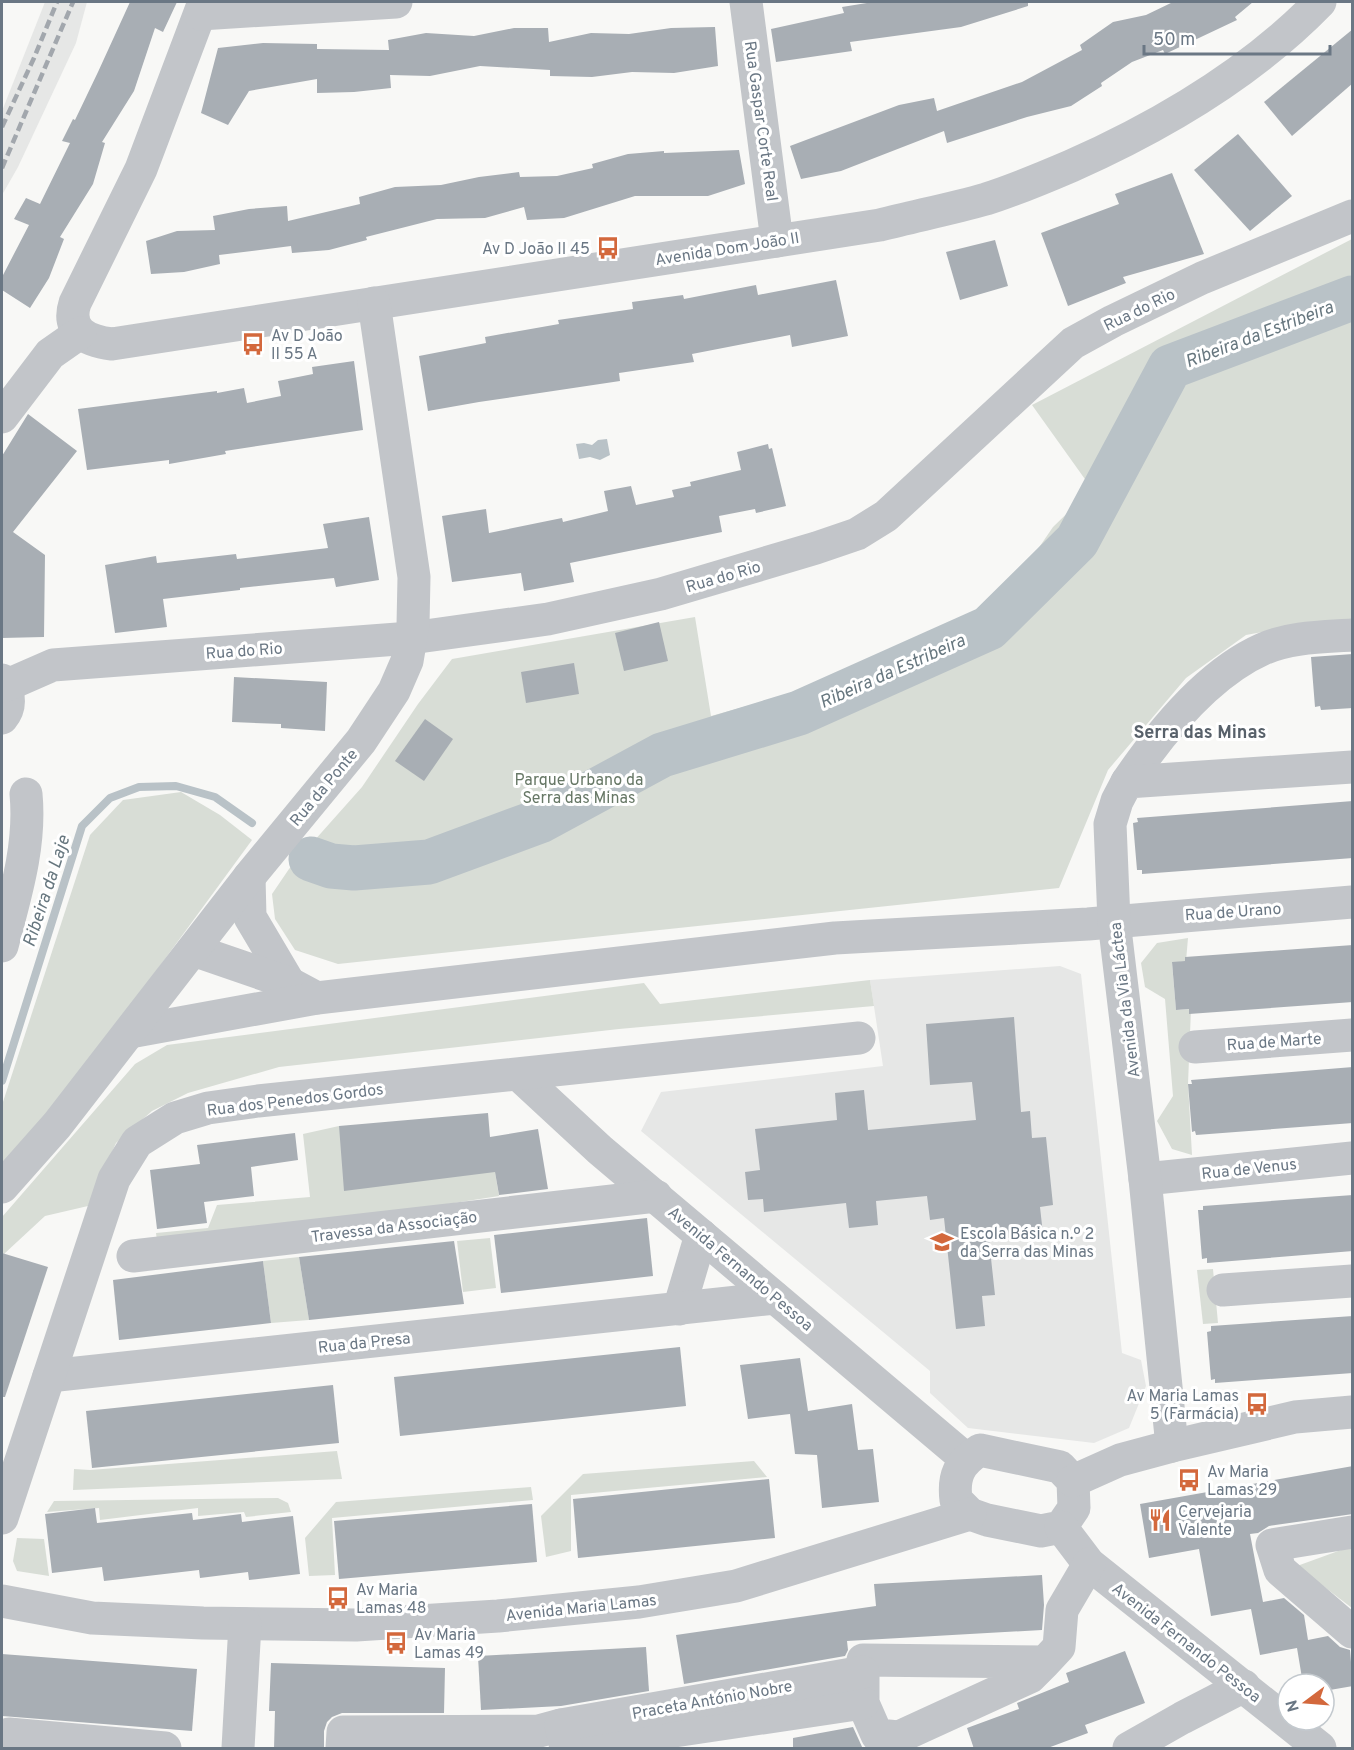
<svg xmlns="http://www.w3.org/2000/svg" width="1354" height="1750" font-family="Overpass,sans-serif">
<rect width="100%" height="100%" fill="#f8f8f6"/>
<g fill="#e6e7e6">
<polygon points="45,2 87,2 76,43 18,167 2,195 2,111"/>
<polygon points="1060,966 1081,974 1122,1353 1141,1360 1146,1386 1129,1428 1094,1443 968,1428 930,1393 930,1371 641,1131 661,1092 883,1066 870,980"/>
</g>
<g fill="#d8ddd6">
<polygon points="1352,239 1352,622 1289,627 1246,635 1186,678 1108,770 1059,888 338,964 295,950 275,919 272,894 289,869 362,787 418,704 452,659 695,617 711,716 862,674 996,610 1053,527 1092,489 1032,405"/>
<polygon points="181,792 220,815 252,840 113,1030 2,1170 2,1105 90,835 123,800"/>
<polygon points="1188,938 1186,961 1172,963 1176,1010 1191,1009 1188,1084 1192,1155 1172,1149 1157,1121 1173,1096 1165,999 1145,987 1141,963 1157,943"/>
<polygon points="870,980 874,1006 619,1029 279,1067 188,1093 152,1111 116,1143 88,1206 45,1216 4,1254 2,1253 2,1217 135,1064 167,1045 644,983 660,1004"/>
<polygon points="339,1126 495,1172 499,1196 158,1249 156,1233 208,1228 217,1205 310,1197 303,1134"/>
<polygon points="490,1238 496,1288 463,1292 457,1241"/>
<polygon points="299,1257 309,1320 271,1323 263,1261"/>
<polygon points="1213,1269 1218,1323 1203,1324 1197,1270"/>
<polygon points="337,1451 342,1479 73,1490 74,1469 90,1470"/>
<polygon points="754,1461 767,1477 571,1495 571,1551 546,1557 541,1516 583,1474"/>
<polygon points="531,1487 533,1500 332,1518 335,1575 309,1576 305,1538 336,1502"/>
<polygon points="278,1498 288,1503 291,1512 246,1517 244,1512 198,1516 198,1508 100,1520 99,1508 47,1512 54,1501"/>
<polygon points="17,1538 44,1539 49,1576 17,1571 13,1561"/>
<polygon points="1352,1546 1352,1608 1297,1566"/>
</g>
<polygon fill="#b9c2c7" points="607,439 610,455 600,460 590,457 579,459 576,444 584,443 592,445 598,440"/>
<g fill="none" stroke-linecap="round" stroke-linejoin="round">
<polyline stroke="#b9c2c7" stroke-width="8" points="2,1081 82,826 110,798 139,787 176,786 215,797 252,823"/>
<polyline stroke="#b9c2c7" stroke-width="45" points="311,859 331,866 354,868 429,862 540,821 662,755 799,713 989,628 1077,541 1170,367 1352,298"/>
</g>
<g fill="#a8aeb4">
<polygon points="130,2 177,2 163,32 155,28 134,91 102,142 105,143 93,184 60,237 64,239 49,278 30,308 2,290 2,277 29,225 14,219 26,198 40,204 70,143 62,141 73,119 75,120 98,72"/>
<polygon points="873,2 1028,2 1028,6 961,27 850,42 852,51 776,62 771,29 844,13 842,7"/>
<polygon points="1173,2 1253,2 1235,17 1237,20 1165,54 1163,50 1132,62 1101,83 1102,86 1071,106 1027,117 947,143 944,131 841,171 801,179 790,146 899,105 934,98 937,111 1022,82 1082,50 1080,45 1113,22 1146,15"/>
<polygon points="715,27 718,66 674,73 632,72 592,77 550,76 550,70 480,66 430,76 390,75 391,88 354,92 317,93 317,79 249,91 228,125 201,113 218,48 263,43 317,44 317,49 389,50 388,40 426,33 474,36 514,28 548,28 549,42 591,33 629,34 671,28"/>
<polygon points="1353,29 1353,83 1292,136 1264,102"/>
<polygon points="1238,134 1292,196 1250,231 1194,170"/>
<polygon points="739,150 745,184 708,196 635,196 564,218 527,220 524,207 485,218 437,219 366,237 367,240 329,250 292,253 291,246 219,255 220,264 184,272 151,274 146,241 177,231 215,230 213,216 249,209 287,206 288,221 360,204 359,197 395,187 441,185 479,177 519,172 520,177 557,176 593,168 592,164 628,154 664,151 664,153"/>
<polygon points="1172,173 1204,254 1123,277 1126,283 1068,306 1041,233 1119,204 1115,194"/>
<polygon points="995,240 1008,286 960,300 946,252"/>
<polygon points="836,280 848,336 792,347 790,335 692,354 694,362 619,373 620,381 479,402 428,411 419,356 486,343 485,337 559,324 558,320 633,309 632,302 683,295 684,299 756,285 758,295"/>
<polygon points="354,361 363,430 225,451 226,454 169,464 169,460 87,470 78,409 217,391 217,393 244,388 247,403 281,396 278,381 313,374 312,367"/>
<polygon points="28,414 77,451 13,532 45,555 44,637 2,638 2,456"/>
<polygon points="768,444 769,449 772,448 786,506 756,513 755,509 719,516 722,532 570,563 574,582 524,591 521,573 452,582 442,516 486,509 489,533 562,518 563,522 608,511 604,491 631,486 636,505 674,497 672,490 691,486 690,482 741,470 737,452"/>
<polygon points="369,517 379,580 336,587 334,578 240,588 240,590 163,599 167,627 115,633 105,565 156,556 157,563 236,554 237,559 328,548 323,524"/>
<polygon points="659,622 668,661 624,671 615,633"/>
<polygon points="1353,654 1353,708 1321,710 1320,706 1315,707 1311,657"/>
<polygon points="574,663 579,694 526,703 521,672"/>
<polygon points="234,677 327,682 325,731 281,728 281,724 232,722"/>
<polygon points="425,719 453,739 424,781 395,761"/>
<polygon points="1353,801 1353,858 1142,874 1142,870 1137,870 1133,823 1138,822 1137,818"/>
<polygon points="1353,945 1353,1002 1189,1014 1189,1009 1176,1010 1172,962 1185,961 1185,957"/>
<polygon points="1014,1017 1021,1112 1030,1111 1032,1138 1046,1137 1053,1205 1040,1207 1043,1234 989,1240 995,1295 982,1296 985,1326 956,1329 944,1218 930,1220 927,1196 876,1201 878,1225 849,1228 846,1203 764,1212 763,1199 748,1200 745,1172 760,1170 755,1129 837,1120 835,1093 864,1090 868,1130 976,1120 972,1082 930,1085 926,1024"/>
<polygon points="1353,1067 1353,1123 1196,1135 1195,1131 1192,1132 1188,1084 1192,1084 1191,1080"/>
<polygon points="488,1113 490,1137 538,1129 548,1189 499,1195 495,1172 344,1191 339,1126"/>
<polygon points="295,1133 298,1160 251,1167 254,1196 204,1202 207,1223 157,1229 150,1170 200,1164 197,1145"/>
<polygon points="1353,1195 1353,1251 1207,1263 1207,1258 1202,1259 1198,1210 1203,1210 1203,1206"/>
<polygon points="647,1218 653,1276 501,1293 494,1235"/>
<polygon points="454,1241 464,1304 309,1320 299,1257"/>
<polygon points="2,1253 48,1267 5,1397 2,1397"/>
<polygon points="263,1261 271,1323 119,1340 113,1280"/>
<polygon points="1353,1316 1353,1373 1215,1383 1215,1379 1211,1380 1207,1332 1211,1331 1211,1326"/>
<polygon points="680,1347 686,1406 400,1436 394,1377"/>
<polygon points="800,1358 808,1411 852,1404 858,1450 873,1449 879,1502 822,1508 817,1455 795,1454 790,1414 748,1419 740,1365"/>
<polygon points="333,1385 339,1443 92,1468 86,1411"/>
<polygon points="1353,1466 1353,1514 1269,1526 1258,1533 1250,1534 1263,1602 1284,1598 1304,1615 1308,1640 1328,1636 1340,1647 1350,1650 1353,1686 1324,1691 1324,1684 1303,1684 1297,1648 1260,1655 1251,1609 1211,1616 1199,1549 1149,1558 1140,1504"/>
<polygon points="769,1479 775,1538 578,1558 573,1499"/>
<polygon points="532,1504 537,1562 339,1579 334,1521"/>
<polygon points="95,1508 97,1523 192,1513 193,1520 241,1514 242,1522 293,1516 300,1574 249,1580 248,1572 200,1578 199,1570 104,1581 102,1567 52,1573 45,1514"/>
<polygon points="1042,1575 1044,1605 1042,1630 847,1641 848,1650 845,1656 684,1684 676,1635 876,1606 874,1584"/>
<polygon points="646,1647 649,1691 561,1706 481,1710 478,1656"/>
<polygon points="1125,1651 1145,1703 1085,1725 1088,1733 1045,1749 974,1749 967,1728 1019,1709 1017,1703 1069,1682 1066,1673"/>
<polygon points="2,1654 197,1669 192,1731 2,1716"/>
<polygon points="271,1663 445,1668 444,1713 342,1713 332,1717 327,1722 324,1731 324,1749 274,1749 275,1711 269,1711"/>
<polygon points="853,1727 863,1749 793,1749 793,1738"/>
</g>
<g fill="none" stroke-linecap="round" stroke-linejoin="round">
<g stroke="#c2c5c9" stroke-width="33">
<path d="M204,2L141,169L75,303C66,331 87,341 112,344L880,225C915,216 951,209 986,199C1015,190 1043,178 1071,166C1161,126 1251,73 1320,2"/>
<polyline points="746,2 777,241"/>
<polyline points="200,14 396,2"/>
<polyline points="2,417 50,354 80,333"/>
<path d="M2,680C9,693 12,706 2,718"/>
<polyline points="5,686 53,665 411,638 548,619 661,594 816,548 857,534 886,516 1073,343 1113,321 1202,278 1352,216"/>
<path d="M1127,782C1160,733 1207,674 1263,649C1290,637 1323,637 1352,635"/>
<polyline points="249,877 250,917 289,983"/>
<path d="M2,946C15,896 31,846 26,794"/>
<polyline points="193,950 289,983 317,998"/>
<polyline points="130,1032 317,998 835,938 1088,924 1352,902"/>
<polyline points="1195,1047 1352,1035"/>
<polyline points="519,1075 600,1150 966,1459"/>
<polyline points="1145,1179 1352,1158"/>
<polyline points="2,1187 57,1125 249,877 361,741 394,691 407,661 413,625 414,577 374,303"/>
<polyline points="133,1256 656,1196"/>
<polyline points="1223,1290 1352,1281"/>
<polyline points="679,1309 701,1235"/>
<polyline points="49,1376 775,1298"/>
<polyline points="1172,1446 1145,1179 1114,921 1110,824 1117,801 1127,782 1352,767"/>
<path d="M980,1450L1060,1467L1073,1481L1074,1508L1061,1527L1041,1531L987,1520L970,1514L956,1500C953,1476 959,1463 980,1450Z"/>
<polyline points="1073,1481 1120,1460 1172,1446 1295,1417 1352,1412"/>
<polyline points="2,1518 114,1179 137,1142 175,1118 208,1108 258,1101 859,1038"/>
<polyline points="1061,1527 1089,1564 1320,1748"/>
<polyline points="1352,1532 1272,1545 1280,1570 1352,1632"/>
<polyline points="2,1601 92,1618 203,1623 356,1625 498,1616 639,1602 736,1586 970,1514"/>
<polyline points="1045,1662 1030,1677 899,1737 877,1735 863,1703 863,1660 1045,1662 1059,1647 1062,1610 1089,1564"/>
<polyline points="566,1747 863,1703"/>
<polyline points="2,1748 9,1734 165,1748"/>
<polyline points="238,1748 245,1624"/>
<polyline points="342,1748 343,1732 539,1731 561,1725"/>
<polyline points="566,1748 561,1725 863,1672"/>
<polyline points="1129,1748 1182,1718 1244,1686"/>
</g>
<g stroke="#a2a7ad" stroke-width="4.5" stroke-dasharray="9 4.5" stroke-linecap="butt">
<polyline points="2,127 34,58 57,2"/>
<polyline points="2,168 73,2"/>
</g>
</g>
<defs>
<g id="bus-bare" transform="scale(1.8)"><path d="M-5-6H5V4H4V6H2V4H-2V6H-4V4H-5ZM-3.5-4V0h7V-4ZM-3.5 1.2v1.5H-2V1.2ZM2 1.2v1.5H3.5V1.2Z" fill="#d3683c" stroke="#fff" stroke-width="2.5" paint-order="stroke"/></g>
<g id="school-bare" transform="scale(1.8)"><path d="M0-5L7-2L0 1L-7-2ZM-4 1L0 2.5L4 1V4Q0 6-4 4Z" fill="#d3683c" stroke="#fff" stroke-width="2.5" paint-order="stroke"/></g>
<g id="restaurant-bare" transform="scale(1.8)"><path d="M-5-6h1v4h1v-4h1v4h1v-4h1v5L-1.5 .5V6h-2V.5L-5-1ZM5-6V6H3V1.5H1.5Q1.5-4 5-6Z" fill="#d3683c" stroke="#fff" stroke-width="2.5" paint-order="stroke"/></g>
</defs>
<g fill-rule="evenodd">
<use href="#bus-bare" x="608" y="248"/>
<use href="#bus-bare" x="253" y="344"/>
<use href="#school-bare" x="942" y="1242"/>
<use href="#bus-bare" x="1257" y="1404"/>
<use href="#bus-bare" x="1189" y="1480"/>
<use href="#restaurant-bare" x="1160" y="1520"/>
<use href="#bus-bare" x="338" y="1598"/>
<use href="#bus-bare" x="396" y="1643"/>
</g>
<g text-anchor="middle" stroke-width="6" stroke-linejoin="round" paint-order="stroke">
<g font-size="16" fill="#6a7784" stroke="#fff">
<text transform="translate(762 121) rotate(82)" y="6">Rua Gaspar Corte Real</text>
<text transform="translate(727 248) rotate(-9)" y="6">Avenida Dom João II</text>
<text transform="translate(1139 309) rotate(-26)" y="6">Rua do Rio</text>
<text transform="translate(723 576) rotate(-16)" y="6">Rua do Rio</text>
<text transform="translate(244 650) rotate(-4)" y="6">Rua do Rio</text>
<text transform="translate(323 787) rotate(-50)" y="6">Rua da Ponte</text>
<text transform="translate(1233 911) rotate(-4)" y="6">Rua de Urano</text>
<text transform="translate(1124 1000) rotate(-97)" y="6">Avenida da Via Láctea</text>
<text transform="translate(1274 1041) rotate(-4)" y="6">Rua de Marte</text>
<text transform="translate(295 1099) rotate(-7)" y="6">Rua dos Penedos Gordos</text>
<text transform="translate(1249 1168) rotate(-6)" y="6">Rua de Venus</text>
<text transform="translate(394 1226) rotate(-7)" y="6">Travessa da Associação</text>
<text transform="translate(741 1268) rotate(40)" y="6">Avenida Fernando Pessoa</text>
<text transform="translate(364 1342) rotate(-6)" y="6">Rua da Presa</text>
<text transform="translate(581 1607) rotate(-6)" y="6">Avenida Maria Lamas</text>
<text transform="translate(1187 1642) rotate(38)" y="6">Avenida Fernando Pessoa</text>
<text transform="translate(712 1699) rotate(-10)" y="6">Praceta António Nobre</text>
</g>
<g font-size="16" fill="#6a7784" stroke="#fff" text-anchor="start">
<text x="590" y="254" text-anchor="end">Av D João II 45</text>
<text x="271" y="341">Av D João<tspan x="271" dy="18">II 55 A</tspan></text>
<text x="960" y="1239">Escola Básica n.º 2<tspan x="960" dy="18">da Serra das Minas</tspan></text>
<text x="1239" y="1401" text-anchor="end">Av Maria Lamas<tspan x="1239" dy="18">5 (Farmácia)</tspan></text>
<text x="1207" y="1477">Av Maria<tspan x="1207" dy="18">Lamas 29</tspan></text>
<text x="1178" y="1517">Cervejaria<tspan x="1178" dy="18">Valente</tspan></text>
<text x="356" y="1595">Av Maria<tspan x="356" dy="18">Lamas 48</tspan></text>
<text x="414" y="1640">Av Maria<tspan x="414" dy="18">Lamas 49</tspan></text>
</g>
<g font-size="16" fill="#667765" stroke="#fff">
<text x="579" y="785">Parque Urbano da<tspan x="579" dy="18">Serra das Minas</tspan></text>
</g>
<g font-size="18" font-style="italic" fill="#67777f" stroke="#fff">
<text transform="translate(1259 334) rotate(-21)" y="6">Ribeira da Estribeira</text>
<text transform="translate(892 671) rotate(-24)" y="6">Ribeira da Estribeira</text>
<text transform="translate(46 891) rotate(-72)" y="6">Ribeira da Laje</text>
</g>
<g font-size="18" font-weight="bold" fill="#58616a" stroke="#fff">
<text x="1200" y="738">Serra das Minas</text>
</g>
</g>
<rect width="1354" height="1750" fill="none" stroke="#6a7784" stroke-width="6"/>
<g transform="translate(1306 1702) rotate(254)"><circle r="28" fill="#ffffff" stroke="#c3c9ce" stroke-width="1.5"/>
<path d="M0-4.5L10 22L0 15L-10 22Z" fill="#d3683c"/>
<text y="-9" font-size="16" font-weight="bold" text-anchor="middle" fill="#6a7784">N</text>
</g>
<path d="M1144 45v9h186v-9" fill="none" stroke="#6a7784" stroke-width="3"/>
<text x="1153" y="45" font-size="18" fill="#6a7784" stroke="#ffffff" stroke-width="4.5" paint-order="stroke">50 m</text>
</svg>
